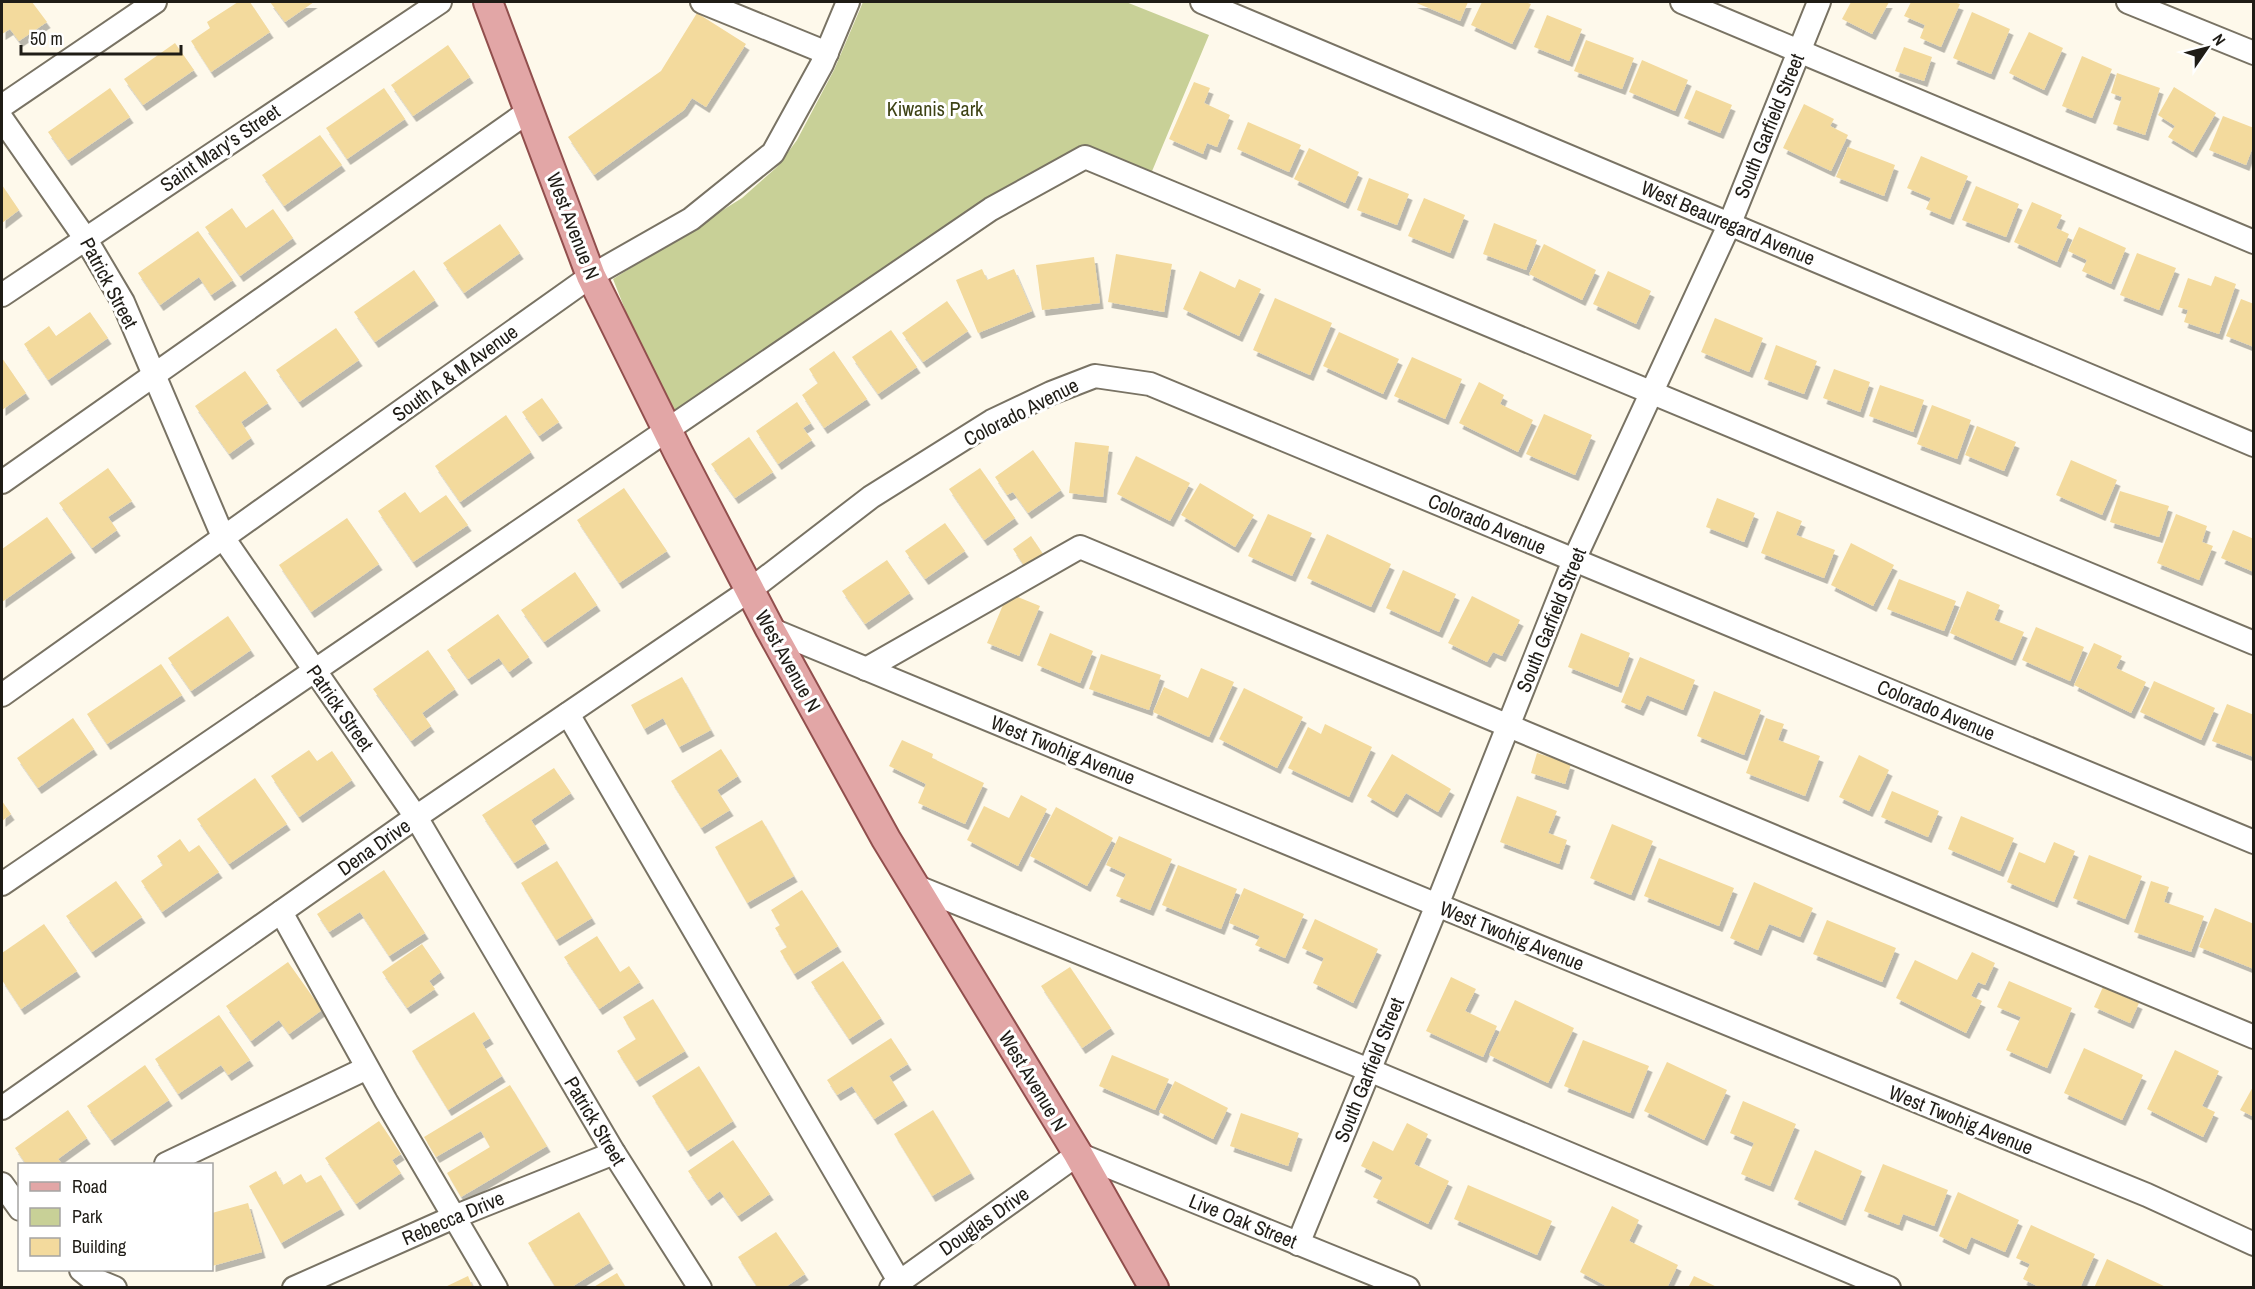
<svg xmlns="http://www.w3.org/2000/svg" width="2255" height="1289" font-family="'Archivo Narrow',sans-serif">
<defs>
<filter id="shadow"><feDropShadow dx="3.5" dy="6" stdDeviation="0" flood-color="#0004"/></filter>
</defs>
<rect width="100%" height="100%" fill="#fef9eb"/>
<polygon fill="#c8d097" points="863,2 1126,2 1209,35 1150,176 1081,150 670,423 613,279 742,198 777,167 797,140 834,70"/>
<g fill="#f3da9d" filter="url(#shadow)">
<polygon points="2,2 32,2 47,22 19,41 10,29 2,34"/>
<polygon points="238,2 250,2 270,32 211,72 191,41 210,28 207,22"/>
<polygon points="270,2 314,2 285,22"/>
<polygon points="1414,2 1468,2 1460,21"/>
<polygon points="1482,2 1525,2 1531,4 1512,44 1471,25"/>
<polygon points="1851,2 1889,2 1872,34 1842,19"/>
<polygon points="1911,2 1954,2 1960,4 1941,47 1920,38 1925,25 1904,16"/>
<polygon points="1972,12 2010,29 1991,74 1953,58"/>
<polygon points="697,13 746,44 706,107 692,98 684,110 594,175 568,137 661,71"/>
<polygon points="1547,15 1582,29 1569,61 1534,47"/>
<polygon points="2029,32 2063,48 2044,90 2009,73"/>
<polygon points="1586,40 1634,58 1622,89 1574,71"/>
<polygon points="175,43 194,70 143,105 124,79"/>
<polygon points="448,45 470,77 413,116 391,85"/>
<polygon points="1904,47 1932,57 1924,81 1895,71"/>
<polygon points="2082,56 2112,69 2092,118 2062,106"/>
<polygon points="1642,60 1688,80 1675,111 1629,92"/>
<polygon points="2117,73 2160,88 2145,135 2113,124 2122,97 2111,93"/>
<polygon points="1194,82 1210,88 1204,103 1230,115 1217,147 1207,143 1203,154 1169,139"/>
<polygon points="2174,87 2216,113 2193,152 2168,137 2175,126 2158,115"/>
<polygon points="110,88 130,117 68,160 48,132"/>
<polygon points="384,88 405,119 347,159 326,128"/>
<polygon points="1696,90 1732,105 1720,133 1684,118"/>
<polygon points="1804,104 1834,119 1830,126 1848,135 1831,171 1783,148"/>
<polygon points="2223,116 2254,128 2254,144 2246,165 2209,150"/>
<polygon points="1248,122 1301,145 1289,172 1237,149"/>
<polygon points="320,135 342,165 284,206 262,175"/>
<polygon points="1848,147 1895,165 1884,196 1836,177"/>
<polygon points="1309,148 1359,172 1345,203 1294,179"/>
<polygon points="1921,156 1968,176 1950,219 1926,209 1931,198 1907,188"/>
<polygon points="1369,178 1409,194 1397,225 1357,210"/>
<polygon points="2,185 19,210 2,223"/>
<polygon points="1976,186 2019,204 2006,237 1962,220"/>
<polygon points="1424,198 1465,215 1450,253 1408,236"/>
<polygon points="2032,202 2062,215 2056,228 2069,234 2057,262 2014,242"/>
<polygon points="232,208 246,228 273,209 293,238 240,276 205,227"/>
<polygon points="1494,223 1537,240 1526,270 1483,254"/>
<polygon points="500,224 520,253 464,293 443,263"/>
<polygon points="2079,227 2126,248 2111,284 2082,271 2087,260 2068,251"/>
<polygon points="198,231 233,280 211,295 199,277 160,305 138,273"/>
<polygon points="1544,244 1596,270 1582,300 1529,274"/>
<polygon points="2137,253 2176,268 2159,310 2120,295"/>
<polygon points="1116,254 1172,264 1164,312 1108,302"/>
<polygon points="1094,257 1100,303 1042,310 1036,265"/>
<polygon points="982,269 987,280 1014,269 1032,311 978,333 956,280"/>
<polygon points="414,270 435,300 375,342 354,312"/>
<polygon points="1200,271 1235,288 1239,279 1261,289 1239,336 1183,309"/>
<polygon points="1608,271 1651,291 1636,324 1593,304"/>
<polygon points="2215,276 2236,284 2219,334 2184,322 2188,310 2178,307 2188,278 2211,286"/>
<polygon points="1275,298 1332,323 1310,375 1253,350"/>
<polygon points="2241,299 2254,304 2254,347 2226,336"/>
<polygon points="947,301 968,331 923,362 902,333"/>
<polygon points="90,312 108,338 48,380 24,344 49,326 56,336"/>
<polygon points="1715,318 1763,338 1749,372 1701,352"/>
<polygon points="336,328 359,360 299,402 276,370"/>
<polygon points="891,330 917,367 878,394 852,357"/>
<polygon points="1339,332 1399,359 1383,394 1323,366"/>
<polygon points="1776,345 1817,361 1804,394 1764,379"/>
<polygon points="834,351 867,399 824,428 802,395 818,383 809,369"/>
<polygon points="1412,357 1462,379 1445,419 1394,396"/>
<polygon points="2,358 26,393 2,410"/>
<polygon points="1834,369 1870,382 1860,412 1823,398"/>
<polygon points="245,371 268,403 241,422 251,438 229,454 195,406"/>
<polygon points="1479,382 1504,395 1500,404 1533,420 1518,452 1459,423"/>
<polygon points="1880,385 1924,400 1913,432 1869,416"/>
<polygon points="542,398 559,422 539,436 522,412"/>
<polygon points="797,402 811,423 803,428 812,440 778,464 756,431"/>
<polygon points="1932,405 1971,420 1957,459 1917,444"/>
<polygon points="1544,414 1592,435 1575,475 1526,454"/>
<polygon points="506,415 531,452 460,502 435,466"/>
<polygon points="1977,426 2016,442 2004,471 1965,455"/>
<polygon points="749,437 773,472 735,498 711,464"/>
<polygon points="1075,442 1109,446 1103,497 1069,493"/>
<polygon points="1033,450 1061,490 1028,513 1013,492 1007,495 995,477"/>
<polygon points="1136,456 1190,483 1170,521 1117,494"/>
<polygon points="2071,460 2117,480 2102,515 2056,495"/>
<polygon points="108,468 132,501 108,517 117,530 92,548 59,503"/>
<polygon points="980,468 1015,518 984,540 949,489"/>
<polygon points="1200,483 1254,515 1235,547 1181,515"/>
<polygon points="624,488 667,551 619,583 577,520"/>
<polygon points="2120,491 2169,506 2159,537 2110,522"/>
<polygon points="405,492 420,513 446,495 468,525 413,562 378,511"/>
<polygon points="1717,498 1755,513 1744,542 1706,527"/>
<polygon points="1777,511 1802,521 1796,535 1835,550 1824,578 1761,553"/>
<polygon points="1268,514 1312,533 1292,576 1248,556"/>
<polygon points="2176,514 2207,526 2202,542 2213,546 2199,580 2157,563"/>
<polygon points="47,517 72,552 2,602 2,549"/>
<polygon points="347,518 379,564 311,612 279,565"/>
<polygon points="945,523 965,551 925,579 905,551"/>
<polygon points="2233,530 2254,539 2254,572 2221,558"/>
<polygon points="1327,534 1391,564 1371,607 1307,578"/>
<polygon points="1031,536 1043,554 1025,567 1013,549"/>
<polygon points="1851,543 1894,565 1873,606 1831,585"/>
<polygon points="887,560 910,593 865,624 842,591"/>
<polygon points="1403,570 1456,594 1439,632 1386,608"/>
<polygon points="575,572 597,605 544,642 521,610"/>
<polygon points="1899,579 1956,601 1944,631 1887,609"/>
<polygon points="1967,591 2000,605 1994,620 2024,632 2012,660 1950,633"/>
<polygon points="1008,593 1040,606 1019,656 987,643"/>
<polygon points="1472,596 1520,620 1502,656 1493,652 1487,662 1448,643"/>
<polygon points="498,614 529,657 509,672 499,658 468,679 447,650"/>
<polygon points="228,616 251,650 191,691 168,658"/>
<polygon points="2036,627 2084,647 2070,681 2022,660"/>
<polygon points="1050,633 1093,651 1080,683 1037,665"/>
<polygon points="1581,633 1630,653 1618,687 1568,667"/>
<polygon points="2094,643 2122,656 2116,668 2146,682 2131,713 2074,685"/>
<polygon points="428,650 455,689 422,713 431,726 411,741 373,689"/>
<polygon points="1101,654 1161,675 1149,710 1089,689"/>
<polygon points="1640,657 1695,680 1683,710 1647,695 1640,710 1621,702"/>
<polygon points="161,664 182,695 107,744 87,714"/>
<polygon points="1201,668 1234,682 1209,737 1153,712 1164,687 1188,698"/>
<polygon points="682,677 711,730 679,747 663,718 644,729 631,705"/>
<polygon points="2154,681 2215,708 2201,740 2140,712"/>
<polygon points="1244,688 1303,717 1277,768 1219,739"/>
<polygon points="1714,691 1761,710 1744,755 1697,736"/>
<polygon points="2227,704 2254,715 2254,757 2212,741"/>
<polygon points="73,718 94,749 38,788 17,758"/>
<polygon points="1766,718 1784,724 1778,740 1820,756 1805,796 1746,773"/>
<polygon points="1325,724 1372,747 1349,797 1288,768 1308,727 1321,734"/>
<polygon points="902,740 933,754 932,758 984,783 965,824 918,803 926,784 889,766"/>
<polygon points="721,749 738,776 717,790 730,810 701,828 671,781"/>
<polygon points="309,750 317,761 332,751 352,780 299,817 271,776"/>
<polygon points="1537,753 1571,764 1565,784 1531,773"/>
<polygon points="1392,754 1451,789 1438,812 1406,793 1394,812 1367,796"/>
<polygon points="1859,755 1889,770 1869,811 1839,797"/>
<polygon points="554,768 571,793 531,820 546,843 514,863 482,815"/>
<polygon points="255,778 287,824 229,864 197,819"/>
<polygon points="1892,791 1939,811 1928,837 1881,817"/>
<polygon points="1021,795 1047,809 1018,866 967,840 984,806 1009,818"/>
<polygon points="1517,796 1557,811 1548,833 1567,840 1559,864 1500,842"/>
<polygon points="2,801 11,814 2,821"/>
<polygon points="1056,807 1113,838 1087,886 1030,856"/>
<polygon points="1961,816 2014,838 2000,871 1948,849"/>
<polygon points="762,820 794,876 747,903 715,847"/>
<polygon points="1612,824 1653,841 1631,895 1590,878"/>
<polygon points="1119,836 1172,859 1150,910 1116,896 1126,874 1106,865"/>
<polygon points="180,839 189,852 199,845 219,872 162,912 141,881 163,865 157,856"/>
<polygon points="2054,842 2075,851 2054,902 2007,882 2019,852 2045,863"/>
<polygon points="2089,855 2142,876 2125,919 2073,898"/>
<polygon points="1659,858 1734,888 1719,926 1644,896"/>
<polygon points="557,861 592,918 556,940 521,883"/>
<polygon points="1178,865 1237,889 1221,929 1162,905"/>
<polygon points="384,870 425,933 389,956 360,912 329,932 317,914"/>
<polygon points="116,881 142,917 92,952 66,916"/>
<polygon points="2151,881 2169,887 2164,902 2204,916 2191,952 2134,932"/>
<polygon points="1754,882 1813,908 1800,937 1769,924 1758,950 1730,938"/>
<polygon points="1244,888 1304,914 1285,958 1255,945 1260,936 1229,923"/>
<polygon points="802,890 838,946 794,974 780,951 787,947 775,928 780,925 771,910"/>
<polygon points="2215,908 2254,924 2254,969 2199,947"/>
<polygon points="1315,919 1378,949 1353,1003 1313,983 1324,958 1302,948"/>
<polygon points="1827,920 1896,948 1882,982 1813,954"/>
<polygon points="44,924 77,971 21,1009 2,980 2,953"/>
<polygon points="597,936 620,972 629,966 640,982 599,1009 564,957"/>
<polygon points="422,944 441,972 429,981 435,989 407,1008 382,972"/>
<polygon points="1972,952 1995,963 1985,985 1978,982 1971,996 1982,1001 1966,1033 1896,998 1915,960 1957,980"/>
<polygon points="843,961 881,1018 849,1039 811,982"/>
<polygon points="288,962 322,1010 289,1034 279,1020 251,1041 226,1006"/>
<polygon points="1070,967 1111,1028 1082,1048 1041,986"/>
<polygon points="1451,977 1476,989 1465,1011 1497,1026 1483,1057 1426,1031"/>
<polygon points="2009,981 2072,1008 2047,1068 2006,1050 2021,1017 1997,1007"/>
<polygon points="2103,987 2139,1003 2130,1023 2094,1007"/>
<polygon points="653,999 685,1051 636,1081 617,1051 636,1039 623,1017"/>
<polygon points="1515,1000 1574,1028 1548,1083 1489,1055"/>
<polygon points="474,1012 490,1038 482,1043 502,1076 448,1110 412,1051"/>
<polygon points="219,1015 250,1060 228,1075 221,1065 178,1094 155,1059"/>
<polygon points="891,1038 908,1064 889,1076 904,1100 874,1119 852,1086 837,1095 827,1080"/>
<polygon points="1583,1040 1649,1066 1630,1113 1564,1086"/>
<polygon points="2084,1048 2143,1075 2122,1120 2064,1093"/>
<polygon points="2175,1050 2219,1071 2202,1106 2215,1112 2203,1137 2147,1109"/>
<polygon points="1112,1055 1169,1079 1155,1110 1099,1086"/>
<polygon points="1667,1062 1727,1090 1704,1140 1644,1111"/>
<polygon points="145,1065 169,1100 111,1140 87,1106"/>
<polygon points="699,1066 733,1121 687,1151 652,1096"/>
<polygon points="1175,1081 1228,1108 1213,1139 1159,1112"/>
<polygon points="510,1085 547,1146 461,1197 447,1173 490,1147 481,1131 436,1157 424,1137"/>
<polygon points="2254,1085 2254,1117 2240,1110"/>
<polygon points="1743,1101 1796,1124 1770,1186 1741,1174 1754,1143 1730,1133"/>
<polygon points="68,1110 87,1138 58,1159 62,1164 26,1164 15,1148"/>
<polygon points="933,1110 971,1173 932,1196 894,1134"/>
<polygon points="1241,1113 1299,1133 1288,1166 1230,1146"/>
<polygon points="379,1121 401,1154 392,1160 401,1173 356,1204 325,1158"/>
<polygon points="1407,1123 1428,1134 1414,1164 1449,1181 1428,1224 1373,1197 1383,1177 1361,1166 1373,1141 1393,1151"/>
<polygon points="733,1140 770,1194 738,1216 720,1191 708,1200 688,1171"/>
<polygon points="1815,1150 1862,1171 1842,1220 1794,1199"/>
<polygon points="1883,1164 1948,1190 1934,1226 1903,1214 1899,1225 1864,1211"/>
<polygon points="276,1171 283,1185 301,1174 306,1183 321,1175 341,1209 281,1243 249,1186"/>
<polygon points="1468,1185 1552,1221 1537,1255 1454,1219"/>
<polygon points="1958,1192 2019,1220 2005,1252 1971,1237 1966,1249 1939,1236"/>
<polygon points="248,1203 262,1252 212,1266 212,1213"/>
<polygon points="1612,1206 1639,1220 1629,1241 1678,1265 1667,1288 1610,1288 1580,1272"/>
<polygon points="579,1212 610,1263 570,1288 556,1288 528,1243"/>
<polygon points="2031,1225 2095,1254 2080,1288 2041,1288 2023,1279 2030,1264 2016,1258"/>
<polygon points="776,1232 805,1274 784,1288 758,1288 738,1257"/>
<polygon points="2107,1259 2168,1288 2094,1288"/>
<polygon points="617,1273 626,1288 592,1288"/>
<polygon points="468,1276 473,1288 443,1288"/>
<polygon points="1694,1276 1719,1288 1688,1288"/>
</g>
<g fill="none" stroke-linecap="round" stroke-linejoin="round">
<g stroke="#797364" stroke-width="26">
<g id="minor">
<polyline points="702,2 827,53"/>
<polyline points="1202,2 2254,445"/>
<polyline points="1682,2 2254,242"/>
<polyline points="2128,2 2254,53"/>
<polyline points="2,106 155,2"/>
<polyline points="2,119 85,238 123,302 224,539 416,817 614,1153 700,1288"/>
<polyline points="2,295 440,2"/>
<polyline points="2,482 529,111"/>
<polyline points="770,629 1437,905 2147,1195 2254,1244"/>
<polyline points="866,669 1080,547 2254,1037"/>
<polyline points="2,695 591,276 691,219 773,153 822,64 848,2"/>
<polyline points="568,714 899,1281"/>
<polyline points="2,884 991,209 1085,157 2254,643"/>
<polyline points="915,886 1369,1070 1889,1288"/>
<polyline points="281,912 386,1101 496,1288"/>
<polyline points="2,1108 416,817 750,590 871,497 992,421 1051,393 1095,376 1150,384 2254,842"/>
<polyline points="166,1164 367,1068"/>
<polyline points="2,1184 20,1209"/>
<polyline points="1298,1244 1437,905 1574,560 1730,223 1819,2"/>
<polyline points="81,1270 91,1278 115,1288"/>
<polyline points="294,1288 454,1217 614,1153"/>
<polyline points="891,1288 1078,1154 1408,1288"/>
</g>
</g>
<g stroke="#914f4d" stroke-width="32">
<polyline id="major" points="488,2 591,276 678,452 770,629 886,839 1078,1154 1154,1288"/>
</g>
<use href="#minor" stroke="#fff" stroke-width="22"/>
<use href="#major" stroke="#e2a6a6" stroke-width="28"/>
</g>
<g text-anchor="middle" stroke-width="6" stroke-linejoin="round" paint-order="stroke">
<g font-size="20" fill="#3e4315" stroke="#fff">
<text x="935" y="116">Kiwanis Park</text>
</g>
<g font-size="20" fill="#1f1c16" stroke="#fff">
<text transform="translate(1769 126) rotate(-68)" y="7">South Garfield Street</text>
<text transform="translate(220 148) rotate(-34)" y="7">Saint Mary's Street</text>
<text transform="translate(1728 223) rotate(23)" y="7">West Beauregard Avenue</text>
<text transform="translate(573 226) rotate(69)" y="7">West Avenue N</text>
<text transform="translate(109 283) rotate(62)" y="7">Patrick Street</text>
<text transform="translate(455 373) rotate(-36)" y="7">South A &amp; M Avenue</text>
<text transform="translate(1021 412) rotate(-27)" y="7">Colorado Avenue</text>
<text transform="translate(1487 524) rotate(23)" y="7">Colorado Avenue</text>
<text transform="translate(1551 620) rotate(-68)" y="7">South Garfield Street</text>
<text transform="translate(788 661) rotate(61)" y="7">West Avenue N</text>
<text transform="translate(340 708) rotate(55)" y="7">Patrick Street</text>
<text transform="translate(1936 710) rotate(23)" y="7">Colorado Avenue</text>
<text transform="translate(1063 750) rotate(22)" y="7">West Twohig Avenue</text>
<text transform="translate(374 847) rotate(-35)" y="7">Dena Drive</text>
<text transform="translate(1512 936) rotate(22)" y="7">West Twohig Avenue</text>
<text transform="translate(1369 1070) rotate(-68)" y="7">South Garfield Street</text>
<text transform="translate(1033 1081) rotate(59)" y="7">West Avenue N</text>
<text transform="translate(1961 1120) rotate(22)" y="7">West Twohig Avenue</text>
<text transform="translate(595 1121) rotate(59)" y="7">Patrick Street</text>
<text transform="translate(453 1218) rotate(-23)" y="7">Rebecca Drive</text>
<text transform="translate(984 1221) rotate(-35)" y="7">Douglas Drive</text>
<text transform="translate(1243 1221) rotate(22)" y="7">Live Oak Street</text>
</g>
</g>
<rect width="2255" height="1289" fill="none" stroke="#1f1c16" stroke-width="6"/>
<rect x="18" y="1163" width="195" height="108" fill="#ffffff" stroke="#a5a4a2" stroke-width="1.5"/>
<rect x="30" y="1182" width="30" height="9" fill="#e2a6a6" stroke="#a5a4a2" stroke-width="1.5"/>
<text x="72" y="1193" font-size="18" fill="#1f1c16">Road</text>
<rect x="30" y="1208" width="30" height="18" fill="#c8d097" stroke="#a5a4a2" stroke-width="1.5"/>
<text x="72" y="1223" font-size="18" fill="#1f1c16">Park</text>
<rect x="30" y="1238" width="30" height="18" fill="#f3da9d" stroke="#a5a4a2" stroke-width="1.5"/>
<text x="72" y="1253" font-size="18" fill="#1f1c16">Building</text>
<g transform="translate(2207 48) rotate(55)" stroke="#ffffff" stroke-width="4.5" paint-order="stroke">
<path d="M0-4.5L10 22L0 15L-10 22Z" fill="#1f1c16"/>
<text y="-9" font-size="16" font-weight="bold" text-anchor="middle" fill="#1f1c16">N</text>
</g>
<path d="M21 45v9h160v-9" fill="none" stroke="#1f1c16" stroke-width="3"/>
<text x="30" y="45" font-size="18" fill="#1f1c16" stroke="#ffffff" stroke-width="4.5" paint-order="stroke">50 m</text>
</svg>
